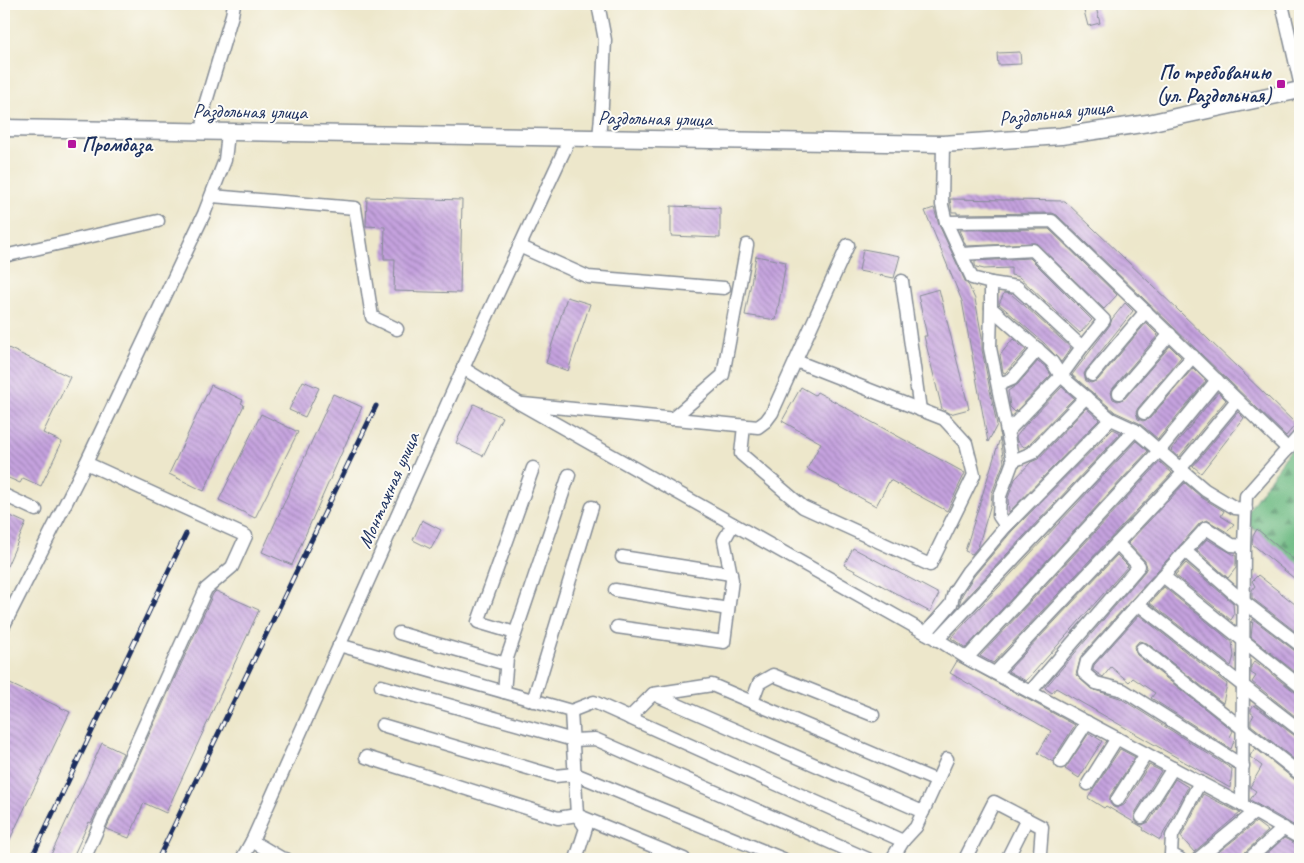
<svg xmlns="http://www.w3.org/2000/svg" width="1304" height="863" font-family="Caveat,sans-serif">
<defs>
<pattern id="forest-firs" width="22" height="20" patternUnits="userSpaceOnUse" patternTransform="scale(1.25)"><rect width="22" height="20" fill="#71bc85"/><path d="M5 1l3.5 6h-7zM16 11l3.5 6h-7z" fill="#5c9970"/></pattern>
<pattern id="building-back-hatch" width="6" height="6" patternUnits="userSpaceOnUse" patternTransform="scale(1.25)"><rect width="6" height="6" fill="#c5a2de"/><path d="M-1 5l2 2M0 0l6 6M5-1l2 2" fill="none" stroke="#9f84b7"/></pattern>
</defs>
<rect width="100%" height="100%" fill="#fdfcf7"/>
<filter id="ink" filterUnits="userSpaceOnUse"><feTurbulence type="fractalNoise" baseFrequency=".02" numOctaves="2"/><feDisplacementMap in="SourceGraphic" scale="10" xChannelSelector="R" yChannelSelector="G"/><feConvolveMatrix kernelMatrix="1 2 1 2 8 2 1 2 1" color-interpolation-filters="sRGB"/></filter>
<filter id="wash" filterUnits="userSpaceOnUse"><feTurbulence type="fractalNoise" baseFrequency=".0096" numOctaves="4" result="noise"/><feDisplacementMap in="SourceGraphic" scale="20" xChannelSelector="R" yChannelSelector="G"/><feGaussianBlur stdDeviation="1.12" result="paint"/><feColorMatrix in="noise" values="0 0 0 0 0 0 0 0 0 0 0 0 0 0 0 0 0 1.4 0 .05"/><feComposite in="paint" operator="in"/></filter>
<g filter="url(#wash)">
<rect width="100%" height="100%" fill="#ede7cb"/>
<polygon fill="url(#forest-firs)" stroke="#467672" points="1300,436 1300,576 1243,518"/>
<g id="blocks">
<g fill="url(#building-back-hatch)">
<polygon points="1096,7 1100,23 1088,26 1084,11"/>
<polygon points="1020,52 1021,64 998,65 997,53"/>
<polygon points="367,197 462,200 460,293 394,291 395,259 384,259 385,227 366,226"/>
<polygon points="950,199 1065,201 1296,424 1286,436 1057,215 1052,213 957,214 957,212 952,212"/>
<polygon points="671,206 720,208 720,238 671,236"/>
<polygon points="934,208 939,225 965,281 969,286 975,299 982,337 982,350 997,425 988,442 962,301 925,211"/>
<polygon points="1049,229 1117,295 1104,309 1036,243 966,246 959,230"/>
<polygon points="863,249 900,256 894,278 859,271"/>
<polygon points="756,256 786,262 776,320 745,315"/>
<polygon points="1030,258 1092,320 1080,333 1019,277 1011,275 1011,268 984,269 976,267 975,265 975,261"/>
<polygon points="939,289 969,409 950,414 942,409 924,336 927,336 918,295"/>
<polygon points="1004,293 1011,294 1025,306 1071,348 1061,362 1044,343 999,304"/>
<polygon points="567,297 590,304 568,371 546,363"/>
<polygon points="1125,303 1133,311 1086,370 1084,374 1086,381 1091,383 1098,380 1146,323 1158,335 1113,388 1111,392 1113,399 1118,401 1125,398 1170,346 1181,357 1138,408 1136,412 1138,419 1143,421 1150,418 1193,368 1206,381 1158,439 1139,423 1115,412 1072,375 1110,325 1112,319"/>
<polygon points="1013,339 1026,350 1005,373 1003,372 1000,355"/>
<polygon points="4,346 70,377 43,433 62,442 41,486 23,478 20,483 4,476"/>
<polygon points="1038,361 1046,367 1051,375 1015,412 1010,407 1008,391 1018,384"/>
<polygon points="303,381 319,388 305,417 289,410"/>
<polygon points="211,385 243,400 241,403 244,405 204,491 169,474"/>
<polygon points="801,387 815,395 817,392 965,473 947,511 890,480 876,506 807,469 821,443 782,421"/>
<polygon points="1062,387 1074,398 1027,446 1024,447 1017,441 1016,437 1026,424"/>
<polygon points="1218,392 1226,400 1179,457 1171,450"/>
<polygon points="333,394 362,407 292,565 262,552"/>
<polygon points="474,404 502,417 483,456 456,443"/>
<polygon points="1086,408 1099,420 1009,512 1008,498 1015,479 1031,462 1038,459"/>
<polygon points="1238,412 1244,418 1201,473 1193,466"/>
<polygon points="261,414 298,432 255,518 219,500"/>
<polygon points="1113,429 1121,433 959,605 962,595 974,576 1012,531"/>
<polygon points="1000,438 1004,462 992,493 991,504 978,547 972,554 965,551"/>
<polygon points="1136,441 1148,451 966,648 951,638"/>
<polygon points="1160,462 1172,473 993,663 980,656"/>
<polygon points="1185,483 1201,497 1224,511 1221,516 1234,524 1227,532 1207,520 1200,523 1081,656 1076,675 1091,689 1120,698 1232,769 1230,788 1056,688 1052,693 1045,688 1145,571 1147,567 1145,561 1128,543"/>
<polygon points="4,513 26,523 4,573"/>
<polygon points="422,520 441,530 431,549 413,540"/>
<polygon points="1257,529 1300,565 1300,583 1252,544 1253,536"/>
<polygon points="1207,539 1236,556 1236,568 1228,578 1197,550"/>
<polygon points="853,548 939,594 930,612 844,565"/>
<polygon points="1117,555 1128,566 1026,681 1008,671"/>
<polygon points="1186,563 1233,603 1234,615 1231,620 1175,575"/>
<polygon points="1258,575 1300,608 1300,635 1252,598 1252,590 1255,586 1252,581"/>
<polygon points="1164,587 1232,642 1234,656 1231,666 1150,603"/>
<polygon points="216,591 259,610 166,813 144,803 129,838 106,829 213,594"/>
<polygon points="1139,615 1227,684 1223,703 1147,643 1139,641 1134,647 1137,655 1233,731 1230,737 1234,741 1231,749 1151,698 1155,693 1133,678 1129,682 1111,667 1103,677 1093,670 1094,665"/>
<polygon points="1253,619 1295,651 1300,653 1300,676 1251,637"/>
<polygon points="957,661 1075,725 1054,758 1053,762 1038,753 1051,731 950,673"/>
<polygon points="1255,661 1295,692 1300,694 1300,720 1252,682 1256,676 1251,673 1251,666"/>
<polygon points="8,683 70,712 4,852 4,691"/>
<polygon points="1254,705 1295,736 1300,738 1300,764 1251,725 1251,720 1254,715 1251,713 1251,709"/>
<polygon points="1089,733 1102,741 1079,778 1065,769"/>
<polygon points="102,743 123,753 91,823 89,822 72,859 49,859"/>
<polygon points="1255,748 1295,780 1300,782 1300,829 1250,800 1256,791 1250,787 1262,766 1250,757 1251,754"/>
<polygon points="1120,749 1135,757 1110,796 1110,803 1113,807 1117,808 1124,805 1149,765 1161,771 1135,813 1135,820 1138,824 1142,825 1149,822 1175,779 1188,787 1160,840 1143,830 1144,828 1106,806 1104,808 1088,798"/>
<polygon points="1203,794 1240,813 1194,852 1181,837"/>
<polygon points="1256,822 1268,831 1244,853 1241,859 1210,859"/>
<polygon points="1284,838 1300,846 1300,853 1293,859 1261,859"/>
</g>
</g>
</g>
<g filter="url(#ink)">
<use href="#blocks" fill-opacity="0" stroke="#848b94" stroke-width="1"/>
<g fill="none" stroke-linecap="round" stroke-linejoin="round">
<g stroke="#848b94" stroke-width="15">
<g id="minor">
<polyline points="598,4 605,40 602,105 599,138"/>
<polyline points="1282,4 1300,82"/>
<polyline points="203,132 205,105 232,15 234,4"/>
<polyline points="943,144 942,205 946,222 972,278 991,283 991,308 1052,362 1061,376 1111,419 1135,430 1205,490 1235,508 1246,509"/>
<polyline points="212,196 355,208 372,317 397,329"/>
<polyline points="946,222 1052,221 1288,449"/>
<polyline points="519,246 588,277 724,288"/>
<polyline points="961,254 1033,250 1104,320 1082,347"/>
<polyline points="4,256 158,221"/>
<polyline points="902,281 920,410"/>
<polyline points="991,283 1017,287 1082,347 1061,376 1007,432"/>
<polyline points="991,308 990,348 1013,461 1000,496 999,516 1006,526 1111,419"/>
<polyline points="463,368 519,403 940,641 970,660 1242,805 1300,838"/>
<polyline points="1092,375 1146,311"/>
<polyline points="998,385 1012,379 1038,349"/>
<polyline points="1119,393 1170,334"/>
<polyline points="523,404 758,427 766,421 772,413 848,245"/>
<polyline points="1144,413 1193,356"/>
<polyline points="672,419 723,375 747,245"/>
<polyline points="744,426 741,454 803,507 930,565 974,475 966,443 944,419 796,361"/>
<polyline points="1013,461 1032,453 1086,397"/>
<polyline points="1180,469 1237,400"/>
<polyline points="4,495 36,510"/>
<polyline points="1185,551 1244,602 1300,645"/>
<polyline points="622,557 731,574"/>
<polyline points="1163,576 1300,686"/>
<polyline points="615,590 728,609"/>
<polyline points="1138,604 1300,730"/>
<polyline points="4,625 86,463 204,214 225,160 228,133"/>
<polyline points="617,627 724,642 732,580 724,540 733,524"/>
<polyline points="399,633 506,664"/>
<polyline points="515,633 478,622 533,468"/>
<polyline points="926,633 951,604 954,592 968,571 1006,526"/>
<polyline points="937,640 1135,430"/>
<polyline points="339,645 571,711 577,815 586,828 576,859"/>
<polyline points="1142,649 1300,774"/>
<polyline points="967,658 1159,451 1217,380"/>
<polyline points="995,673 1184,472"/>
<polyline points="381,686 573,740 595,739 868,859"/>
<polyline points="504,692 507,658 569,475"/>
<polyline points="1030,692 1139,566 1117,543"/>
<polyline points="653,694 712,685 937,781"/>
<polyline points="533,701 592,507"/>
<polyline points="752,702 759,683 773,675 873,715"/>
<polyline points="571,711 594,702 903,841 916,827 947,759"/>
<polyline points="629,718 653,694 923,812"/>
<polyline points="382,725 555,776 575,774 783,859"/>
<polyline points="366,757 558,818 577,815 684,859"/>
<polyline points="1061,762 1087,722"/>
<polyline points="1243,766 1123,690 1096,683 1084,673 1087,661 1206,528 1232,545 1244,546"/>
<polyline points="1088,784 1117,738"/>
<polyline points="1117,800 1146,754"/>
<polyline points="1242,805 1244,546 1246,496 1300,435"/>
<polyline points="1142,817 1173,768"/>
<polyline points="252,841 281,858 286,859"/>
<polyline points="84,859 206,589 232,567 246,536 86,463"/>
<polyline points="242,859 252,841 469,355 570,138"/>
<polyline points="892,859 903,841"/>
<polyline points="965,859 994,802 1042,827 1040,853 1036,859"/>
<polyline points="1007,859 1027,819"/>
<polyline points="1180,859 1171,854 1172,836 1200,782"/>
<polyline points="1198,859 1255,812"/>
<polyline points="1249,859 1284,828"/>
</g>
</g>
<g stroke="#848b94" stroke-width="19">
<polyline id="major" points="4,128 943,144 1061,136 1148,123 1300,90"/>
</g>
<use href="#minor" stroke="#fff" stroke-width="12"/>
<use href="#major" stroke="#fff" stroke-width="16"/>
<g stroke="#1b2f5e" stroke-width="5">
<g id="rail">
<polyline points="31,859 186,534"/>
<polyline points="158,859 376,406"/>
</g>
</g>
<use href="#rail" stroke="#fdfcf7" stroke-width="3" stroke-dasharray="9" stroke-linecap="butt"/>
</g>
</g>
<g fill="#b5179e" stroke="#fdfcf7" stroke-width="2">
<rect x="1276" y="79" width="10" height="10" rx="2.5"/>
<rect x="67" y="139" width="10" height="10" rx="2.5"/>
</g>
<g text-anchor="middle" stroke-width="4" stroke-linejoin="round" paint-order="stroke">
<g font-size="20" font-weight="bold" fill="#1b2f5e" stroke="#fdfcf7" text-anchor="end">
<text x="1271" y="79">По требованию<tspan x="1271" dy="23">(ул. Раздольная)</tspan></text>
<text x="82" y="151" text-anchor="start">Промбаза</text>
</g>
<g font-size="20" fill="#1b2f5e" stroke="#fdfcf7">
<text transform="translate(250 111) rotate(1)" y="7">Раздольная улица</text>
<text transform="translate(1056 112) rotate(-6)" y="7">Раздольная улица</text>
<text transform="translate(655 118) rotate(1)" y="7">Раздольная улица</text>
<text transform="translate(388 490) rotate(-66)" y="7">Монтажная улица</text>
</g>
</g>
<rect width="1304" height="863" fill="none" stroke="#fdfcf7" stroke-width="20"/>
</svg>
